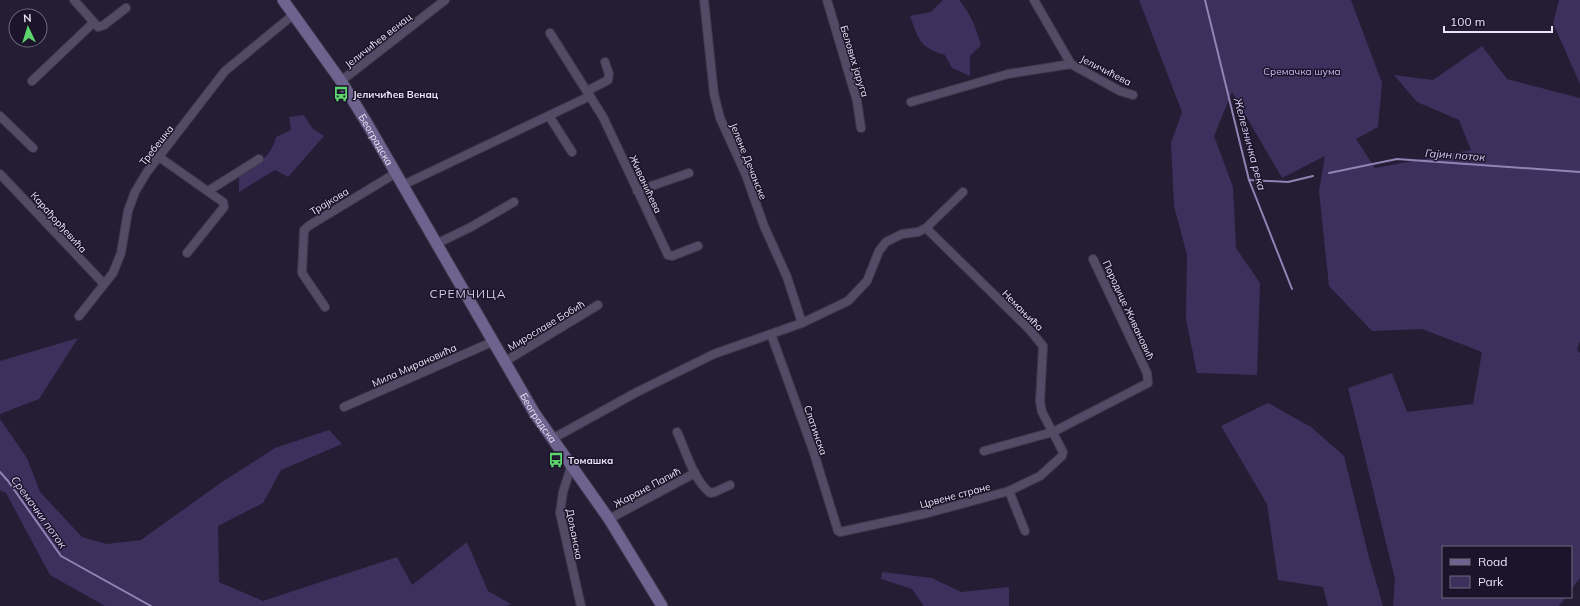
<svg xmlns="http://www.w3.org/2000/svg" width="1580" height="606" font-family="Mulish,sans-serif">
<rect width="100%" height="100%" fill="#241d34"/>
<g fill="#3e305d">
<path d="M943,0H959C971,14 976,28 981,45L970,56V76L952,68L945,55C919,47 919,40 910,16L931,12Z"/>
<polygon points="1139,0 1351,0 1382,83 1378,127 1356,139 1375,168 1471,150 1459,120 1417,102 1394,75 1433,80 1482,46 1507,79 1580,98 1580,341 1577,350 1580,353 1580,578 1571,590 1571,547 1443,547 1443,597 1566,597 1559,606 1393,606 1395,579 1348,388 1392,373 1407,412 1473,404 1482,352 1422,329 1372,331 1329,286 1319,191 1325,156 1282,178 1232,92 1214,136 1233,187 1236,248 1260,283 1257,375 1197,373 1186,319 1187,255 1174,206 1171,143 1182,112"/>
<polygon points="1559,0 1580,0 1580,84 1553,23"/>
<path d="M304,115L312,128L324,136L288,177L275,170L239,192V175C256,164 271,158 276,137L291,130L289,117Z"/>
<polygon points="78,338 39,399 0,414 0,361"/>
<polygon points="1268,403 1311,427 1344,456 1368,554 1383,606 1328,606 1323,587 1278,580 1267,504 1221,426"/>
<polygon points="0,419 27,458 40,492 82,537 106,544 141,540 222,482 275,448 329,430 342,444 281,470 263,503 218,526 219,582 263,601 397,557 412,585 467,542 488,591 511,604 506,606 105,606 50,575 6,493 0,490"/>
<polygon points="882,572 932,578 961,592 1009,587 1009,606 924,606 912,589 881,579"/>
</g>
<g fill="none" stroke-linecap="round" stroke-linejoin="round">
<g stroke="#9283b5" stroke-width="2">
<polyline points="1205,0 1249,180 1292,289"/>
<polyline points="1329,173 1397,159 1580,172"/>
<polyline points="1249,180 1288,182 1313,176"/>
<polyline points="0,472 8,481 61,556 151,606"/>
</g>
<g stroke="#3e384b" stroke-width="10">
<g id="minor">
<polyline points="74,0 98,27 104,25 126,8"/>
<polyline points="704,0 714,94 720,118 746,175 764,226 787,277 802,323"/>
<polyline points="827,0 857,101 861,128"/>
<polyline points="1034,0 1071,64 1120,91 1133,95"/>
<polyline points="550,33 603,117 668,255 672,256 698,246"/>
<polyline points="32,81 93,23"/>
<polyline points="341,81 445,0"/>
<polyline points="587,91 608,80 609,74 605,62"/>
<polyline points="911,102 1008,74 1071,64"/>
<polyline points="0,116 33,148"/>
<polyline points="549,116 572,152"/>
<polyline points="159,157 223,202 224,207 187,253"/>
<polyline points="0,174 104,284"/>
<polyline points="403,185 590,96"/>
<polyline points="208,191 259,159"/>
<polyline points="637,191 689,173"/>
<polyline points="436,244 471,227 514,202"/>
<polyline points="325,307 302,273 304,230 310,225 396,173"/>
<polyline points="79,316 113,273 121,253 128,211 135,192 147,172 225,71 293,15"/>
<polyline points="771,334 813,450 838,531 840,532 928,513 1009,491 1040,476 1062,456 1063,452 1042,412 1040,402 1043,346 1029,329 926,228"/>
<polyline points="504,362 598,305"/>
<polyline points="344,407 492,342"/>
<path d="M677,432C686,451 693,479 710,493L715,492L730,485"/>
<polyline points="552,439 637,392 714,354 802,323 848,301 867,281 879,251 886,242 902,234 918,232 926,228 963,192"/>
<polyline points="984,451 1053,432 1148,383 1147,373 1093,259"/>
<polyline points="571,467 563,492 560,513 581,606"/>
<polyline points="1009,491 1025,531"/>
<polyline points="609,519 695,473"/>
</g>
</g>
<g stroke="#3e384b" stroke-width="13">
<g id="secondary">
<path id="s1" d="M283,0L341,81L368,125L535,414L609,519L662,606"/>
</g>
</g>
<use href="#minor" stroke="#524b66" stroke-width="8"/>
<use href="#secondary" stroke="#6e628f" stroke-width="11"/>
</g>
<defs>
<g id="bus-bare" transform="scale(1.2)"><path d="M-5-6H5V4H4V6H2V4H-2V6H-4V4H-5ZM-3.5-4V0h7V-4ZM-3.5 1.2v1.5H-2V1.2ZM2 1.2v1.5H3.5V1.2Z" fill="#5cd56d" stroke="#1b142a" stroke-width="2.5" paint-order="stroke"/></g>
</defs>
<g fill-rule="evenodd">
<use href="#bus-bare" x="341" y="94"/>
<use href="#bus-bare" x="556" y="460"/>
</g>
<g text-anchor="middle" stroke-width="3" stroke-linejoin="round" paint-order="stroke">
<g font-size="10" fill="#e9e5f5" stroke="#1b142a">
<text transform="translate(378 40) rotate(-38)" y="4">Јеличићев венац</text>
<text transform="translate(855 61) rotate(73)" y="4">Белових јаруга</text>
<text transform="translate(1106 70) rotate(27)" y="4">Јеличићева</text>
<text dy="4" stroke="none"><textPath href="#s1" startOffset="168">Београдска</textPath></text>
<text transform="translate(156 145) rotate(-52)" y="4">Требешка</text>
<text transform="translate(749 161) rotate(68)" y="4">Јелене Дечанске</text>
<text transform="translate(646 184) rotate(65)" y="4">Живанићева</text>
<text transform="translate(329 201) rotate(-31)" y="4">Трајкова</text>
<text transform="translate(59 222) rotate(48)" y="4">Карађорђевића</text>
<text transform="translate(1023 310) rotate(45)" y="4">Немањића</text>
<text transform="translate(1129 310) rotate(65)" y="4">Породице Живановић</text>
<text transform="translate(546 325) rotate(-31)" y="4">Мирославе Бобић</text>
<text transform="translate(414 365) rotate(-24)" y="4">Мила Мирановића</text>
<text dy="4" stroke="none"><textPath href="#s1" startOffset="490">Београдска</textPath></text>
<text transform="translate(816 430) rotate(71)" y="4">Слатинска</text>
<text transform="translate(647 487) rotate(-28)" y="4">Жаране Папић</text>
<text transform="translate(955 495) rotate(-15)" y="4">Црвене стране</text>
<text transform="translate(575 534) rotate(79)" y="4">Дољанска</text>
</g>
<g font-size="10" fill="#c8baf2" stroke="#1b142a">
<text x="1302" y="75">Сремачка шума</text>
</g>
<g font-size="10" font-weight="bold" fill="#e9e5f5" stroke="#1b142a" text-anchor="start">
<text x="353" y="98">Јеличићев Венац</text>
<text x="568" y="464">Томашка</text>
</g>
<g font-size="11" font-style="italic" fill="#d6cdf3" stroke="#1b142a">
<text transform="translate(1250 144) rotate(75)" y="4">Железничка река</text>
<text transform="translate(1455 155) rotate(4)" y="4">Гајин поток</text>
<text transform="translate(39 512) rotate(54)" y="4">Сремачки поток</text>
</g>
<g font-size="12" letter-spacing="1" fill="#d2cbea" stroke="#1b142a">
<text x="468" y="298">СРЕМЧИЦА</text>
</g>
</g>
<rect x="1442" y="546" width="130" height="52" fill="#1b142a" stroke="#6d687b"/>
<rect x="1450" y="559" width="20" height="6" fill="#6e628f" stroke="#6d687b"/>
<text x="1478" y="566" font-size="12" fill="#e9e5f5">Road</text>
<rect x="1450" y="576" width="20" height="12" fill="#3e305d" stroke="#6d687b"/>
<text x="1478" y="586" font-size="12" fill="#e9e5f5">Park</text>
<g transform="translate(28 28) rotate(356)"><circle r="19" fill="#1b142a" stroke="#6d687b"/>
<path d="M0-3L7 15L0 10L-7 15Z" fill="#5cd56d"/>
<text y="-6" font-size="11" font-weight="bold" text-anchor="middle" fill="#e9e5f5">N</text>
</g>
<path d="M1444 26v6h108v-6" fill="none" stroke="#e9e5f5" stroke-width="2"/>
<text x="1450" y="26" font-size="12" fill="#e9e5f5" stroke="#1b142a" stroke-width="3" paint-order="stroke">100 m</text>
</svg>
